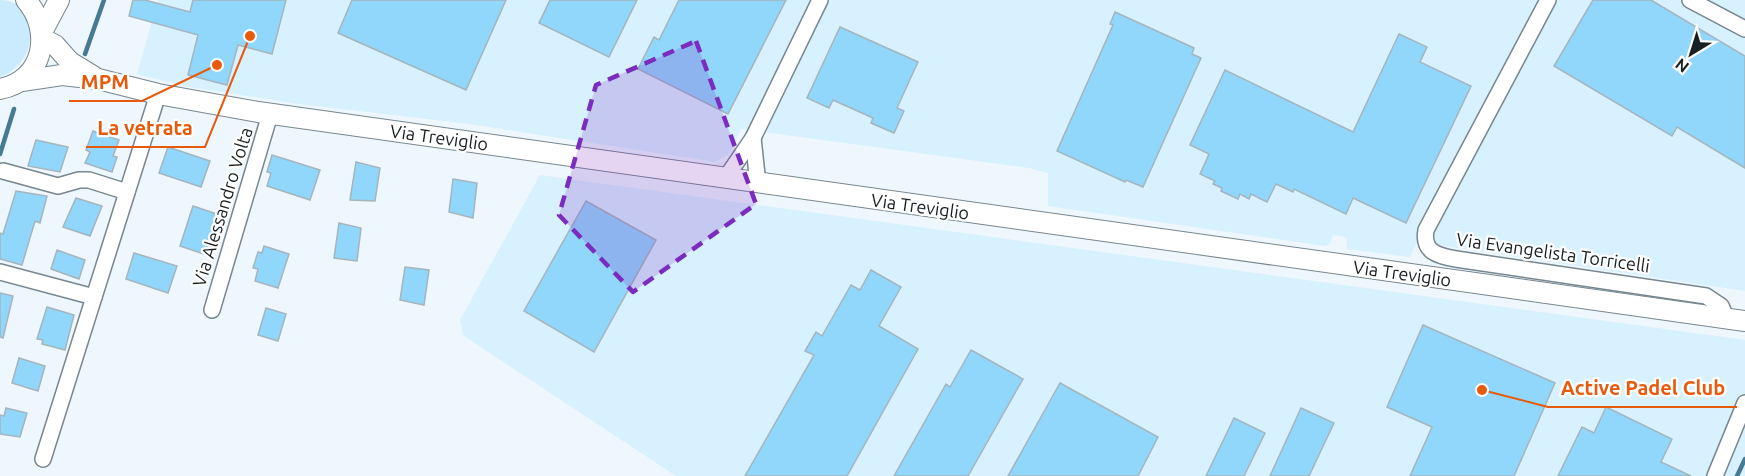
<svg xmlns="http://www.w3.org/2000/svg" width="1745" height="476" font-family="Ubuntu,sans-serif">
<rect width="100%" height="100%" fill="#edf7fd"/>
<g fill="#d8f1fe">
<polygon points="158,0 1745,0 1745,291 1417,242 1410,257 1347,249 1346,237 1340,236 1333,235 1330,244 1325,246 1048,206 1048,173 1029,168 741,129 729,154 715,162 469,124 299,104 189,87 137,74"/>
<polygon points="540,175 1745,340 1745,476 676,476 464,336 460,320"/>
</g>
<path fill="#caebfd" d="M0,0C40,0 42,61 0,77Z"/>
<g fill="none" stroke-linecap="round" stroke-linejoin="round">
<g stroke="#487a93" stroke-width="4.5">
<polyline points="85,54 104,0"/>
<polyline points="0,154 14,109"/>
<polyline points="1737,476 1745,459"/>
</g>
</g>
<g fill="#91d6fb" stroke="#a5b5be" stroke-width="1.5">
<polygon points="133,0 145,0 190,12 193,0 286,0 272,54 238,45 227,85 188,75 198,35 129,16"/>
<polygon points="352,0 506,0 466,90 338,33"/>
<polygon points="550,0 637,0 609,57 539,23"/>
<polygon points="679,0 786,0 728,114 638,69 654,37 659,40"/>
<polygon points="1593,0 1651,0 1745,56 1745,168 1677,127 1672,136 1554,66"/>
<polygon points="1115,12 1194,48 1192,54 1201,58 1143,187 1126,180 1125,182 1057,151 1113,25 1110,24"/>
<polygon points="840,27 918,62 897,108 904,111 894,133 871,123 873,118 833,100 829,108 807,98"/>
<polygon points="1399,34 1427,47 1420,62 1471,86 1406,223 1353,198 1346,214 1294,189 1293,192 1276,184 1267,202 1251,194 1249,199 1240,194 1238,199 1221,191 1222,188 1213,184 1215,181 1200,174 1209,154 1190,145 1225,70 1353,132"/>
<polygon points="93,131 119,140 113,156 117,157 112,172 85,163 90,152 86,150"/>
<polygon points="36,140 68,147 60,172 28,166"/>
<polygon points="168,147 210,161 201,187 159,173"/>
<polygon points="272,155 320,170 310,200 267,186 271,173 267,172"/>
<polygon points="356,162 380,168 375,201 350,200"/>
<polygon points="453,179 477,183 473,218 449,212"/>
<polygon points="16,191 47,196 40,223 35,221 22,265 0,259 0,233 3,234"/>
<polygon points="76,198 102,206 90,236 63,227"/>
<polygon points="586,201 656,240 594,352 524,311"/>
<polygon points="193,206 220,215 207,255 180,246"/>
<polygon points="339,223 361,228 357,261 334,258"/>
<polygon points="264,246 289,254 278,288 255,281 258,269 253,268 258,252 262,253"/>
<polygon points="57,250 85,260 79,279 51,269"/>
<polygon points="134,253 177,266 168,293 126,279"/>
<polygon points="405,267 429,270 424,305 400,300"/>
<polygon points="871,270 901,287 879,326 918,349 847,476 745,476 814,355 805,351 816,332 822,336 851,285 860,290"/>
<polygon points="0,293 13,296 3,338 0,337"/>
<polygon points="47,307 74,315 65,350 42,344 43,340 37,339"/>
<polygon points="266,308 286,314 278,341 258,335"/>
<polygon points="1423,325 1555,383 1514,476 1410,476 1432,427 1387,407"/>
<polygon points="971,350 1023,379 968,476 894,476 946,384 950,387"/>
<polygon points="19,358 45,366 38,391 12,383"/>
<polygon points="1060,383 1158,437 1138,476 1008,476"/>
<polygon points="1606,407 1672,439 1661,462 1691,476 1558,476 1582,427 1594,433"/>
<polygon points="6,408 27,413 20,437 0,434 0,415 4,416"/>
<polygon points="1301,408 1334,423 1309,476 1270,476"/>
<polygon points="1234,418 1265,433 1244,476 1206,476"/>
</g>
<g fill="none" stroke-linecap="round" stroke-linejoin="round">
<g stroke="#77868f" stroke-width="18">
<g id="street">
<path d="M1548,0L1426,230C1422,252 1438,256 1456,259L1706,296L1721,306L1727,319"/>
<polyline points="1690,0 1745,29"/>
<polyline points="753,138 758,184"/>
<polyline points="3,171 58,186 79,180 89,180 127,192"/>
<polyline points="725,179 753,138 820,0"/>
<polyline points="0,272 94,297"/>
<polyline points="212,310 270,114"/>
<polyline points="43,459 158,94"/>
<polyline points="1715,476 1745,403"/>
</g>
</g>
<g stroke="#77868f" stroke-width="22">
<g id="secondary">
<polyline points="42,32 59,0"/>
<polyline points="43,39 55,45 70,62 93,76"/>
<polyline points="22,81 62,75 98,79 158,94 258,112 1745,321"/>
<path d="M0,89C44,81 53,31 26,0"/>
</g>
</g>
<use href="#street" stroke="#fff" stroke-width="15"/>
<use href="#secondary" stroke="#fff" stroke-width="20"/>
</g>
<path fill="#7b2cbf" fill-opacity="0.2" stroke="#7b2cbf" stroke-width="4.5" stroke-dasharray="12 8" stroke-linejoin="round" d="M696,41L756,204L633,292L559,215L596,85Z"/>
<g text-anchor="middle" stroke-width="4.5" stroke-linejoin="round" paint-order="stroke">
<g font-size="18" fill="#192023" stroke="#fff">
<text transform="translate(439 138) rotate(8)" y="6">Via Treviglio</text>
<text transform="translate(223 207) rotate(-73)" y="6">Via Alessandro Volta</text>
<text transform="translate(920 207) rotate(8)" y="6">Via Treviglio</text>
<text transform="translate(1553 253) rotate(8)" y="6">Via Evangelista Torricelli</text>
<text transform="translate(1402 274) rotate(8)" y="6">Via Treviglio</text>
</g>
</g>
<path fill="none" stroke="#e8590c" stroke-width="2" d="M217 65L142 101H69M250 36L205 147H86M1482 390L1548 407H1737"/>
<g fill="#e8590c" stroke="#fff" stroke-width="2">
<circle cx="217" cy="65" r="6"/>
<circle cx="250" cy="36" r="6"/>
<circle cx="1482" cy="390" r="6"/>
</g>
<g font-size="20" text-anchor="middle" font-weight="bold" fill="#e8590c" stroke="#fff" stroke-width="4.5" stroke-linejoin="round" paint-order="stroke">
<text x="105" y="89">MPM</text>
<text x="145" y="135">La vetrata</text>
<text x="1643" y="395">Active Padel Club</text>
</g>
<g transform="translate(1691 54) rotate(218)" stroke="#ffffff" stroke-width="4.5" paint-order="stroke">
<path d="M0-4.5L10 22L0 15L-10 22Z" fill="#192023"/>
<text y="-9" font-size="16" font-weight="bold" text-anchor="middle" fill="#192023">N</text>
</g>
</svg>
